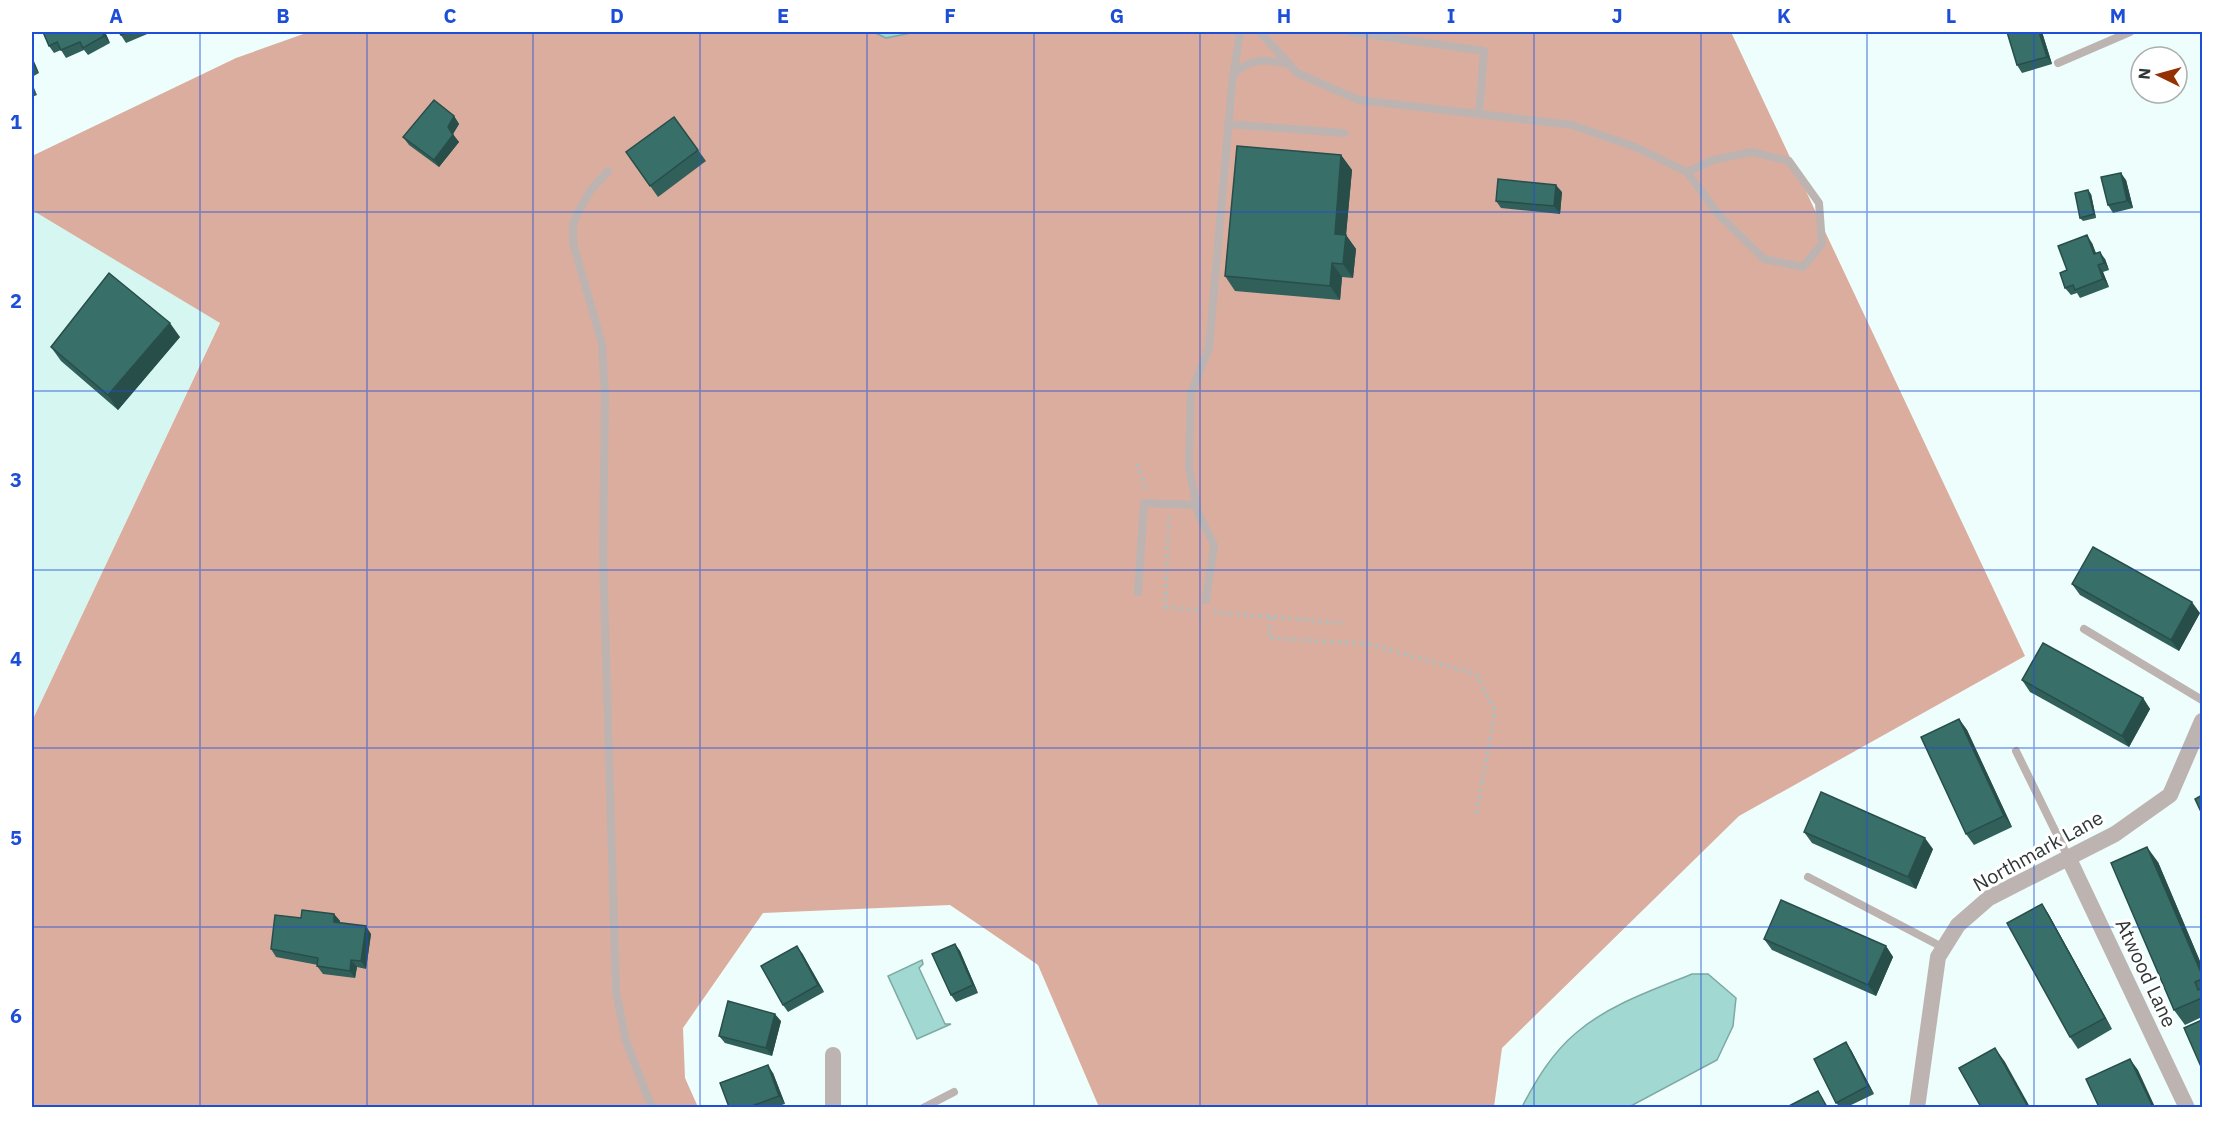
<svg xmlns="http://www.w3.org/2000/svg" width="2234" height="1139" font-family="'IBM Plex Sans',sans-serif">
<rect width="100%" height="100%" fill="#edfefc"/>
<polygon fill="#d6f6f2" points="32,210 220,322 32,721"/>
<polygon fill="#dbad9e" points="309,32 1731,32 2025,656 1739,816 1502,1048 1494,1107 1099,1107 1038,965 950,905 763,913 683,1028 685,1078 698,1107 32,1107 32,721 220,323 32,210 32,156 236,58"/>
<g fill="#a1d9d2" stroke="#7ea8a3" stroke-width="1.5">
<polygon points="873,32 916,32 886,38"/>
<polygon points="922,960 923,964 919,968 945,1024 951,1024 917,1039 888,976"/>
<path d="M1692,974H1708L1736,998L1733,1026L1717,1060L1629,1107H1522C1536,1080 1552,1053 1576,1033C1608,1005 1653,990 1692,974Z"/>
</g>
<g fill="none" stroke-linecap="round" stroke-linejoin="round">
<g stroke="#b0bebc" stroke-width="4" stroke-dasharray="3 4.5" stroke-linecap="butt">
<polyline points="1137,464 1146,489"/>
<polyline points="1169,517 1165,607 1197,610"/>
<polyline points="1214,612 1343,623"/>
<polyline points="1271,617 1269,638 1369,644 1476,674 1495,711 1476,816"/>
</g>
<g stroke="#bdb4b1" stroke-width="8">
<polyline points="1260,32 1297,73 1359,100 1572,125 1635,147 1687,172 1718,214 1764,259 1803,267 1822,244 1819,203 1789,161 1752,152 1713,160 1687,172"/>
<polyline points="1351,32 1484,51 1479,114"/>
<polyline points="2058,63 2130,32"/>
<path d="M1234,73C1255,57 1264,59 1289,64"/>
<polyline points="1228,124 1344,133"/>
<polyline points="608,171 590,191 578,212 573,224 573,243 602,344 605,397 603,555 616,992 626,1041 652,1108"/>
<polyline points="1138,592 1144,503 1196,505"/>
<polyline points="1206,600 1214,545 1198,513 1189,467 1191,393 1209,348 1232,84 1240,32"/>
<polyline points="2084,629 2202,700"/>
<polyline points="2016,751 2068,857"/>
<polyline points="1808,877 1944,948"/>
<polyline points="923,1108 954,1092"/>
</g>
<g stroke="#bdb4b1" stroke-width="16">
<polyline points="2068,857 2187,1108"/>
<polyline points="833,1055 833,1108"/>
<polyline points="1917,1108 1938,957 1958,925 1989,898 2115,834 2170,795 2202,721"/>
</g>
</g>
<g fill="#315f5a">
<polygon points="43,32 105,32 110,43 88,55 84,50 66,58 61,50 54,53 49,46"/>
<polygon points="119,32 152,32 126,43"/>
<polygon points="2007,32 2042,32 2052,64 2022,73 2017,65"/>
<polygon points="32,57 39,73 32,77"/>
<polygon points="32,83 37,95 32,97"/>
<polygon points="454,116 459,124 453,134 459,142 439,167 409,145 403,137"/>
<polygon points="674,117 706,161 658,197 626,152"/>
<polygon points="1341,155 1352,170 1346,235 1356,249 1353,278 1342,277 1340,300 1235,291 1225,276"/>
<polygon points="2126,180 2133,208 2113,213 2108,205"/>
<polygon points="1562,192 1560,214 1501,208 1496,201"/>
<polygon points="2091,194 2096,218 2083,221 2080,218"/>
<polygon points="2092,243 2096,253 2105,259 2109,270 2103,272 2109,287 2080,298 2077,293 2071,295 2065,288 2067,270"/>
<polygon points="180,337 118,410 61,361 51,347"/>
<polygon points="2072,584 2200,613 2179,651 2080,595"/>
<polygon points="2022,680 2143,698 2150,709 2129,747 2030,692"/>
<polygon points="1959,719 1967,730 2012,827 1974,845 1966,834"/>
<polygon points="1804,832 1933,849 1916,889 1812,843"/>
<polygon points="2158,862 2202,966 2202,1017 2185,1025 2174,1010"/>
<polygon points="2042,904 2049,915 2112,1029 2078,1049 2070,1037"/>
<polygon points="334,914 340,921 339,923 371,934 366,969 357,967 355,978 323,974 317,966 318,965 276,957 271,949 301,918"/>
<polygon points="1764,939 1886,946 1893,957 1876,996 1772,950"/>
<polygon points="955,944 960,951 978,993 956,1002 951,995"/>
<polygon points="802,953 824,992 788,1012 783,1005"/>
<polygon points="781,1021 772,1056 725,1043 719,1036"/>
<polygon points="1851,1050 1874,1094 1847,1107 1840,1107 1836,1103"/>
<polygon points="773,1073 785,1104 775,1107 729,1107"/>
</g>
<g fill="#284e4a">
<polygon points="102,32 105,32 110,43 104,36"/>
<polygon points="2039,32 2042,32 2052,64 2047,57"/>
<polygon points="32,57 39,73 34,66 32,61"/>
<polygon points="454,116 459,124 453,134 448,127"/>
<polygon points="453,135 459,142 439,167 434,160"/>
<polygon points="1341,155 1352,170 1346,235 1356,249 1353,278 1343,264 1335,234"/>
<polygon points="2121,173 2126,180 2133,208 2127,201"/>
<polygon points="1556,185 1562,192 1560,214 1554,206"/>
<polygon points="2088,190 2091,194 2096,218 2094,214"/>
<polygon points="2087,235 2092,243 2099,262 2094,254"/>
<polygon points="2100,252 2105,259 2109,270 2104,263"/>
<polygon points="1332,263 1342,277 1340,300 1330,286"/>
<polygon points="2098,265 2103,272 2109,287 2103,279"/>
<polygon points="170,323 180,337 118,410 108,395"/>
<polygon points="2192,602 2200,613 2179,651 2171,640"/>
<polygon points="2143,698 2150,709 2129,747 2122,736"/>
<polygon points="1959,719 1967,730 2012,827 2004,816"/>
<polygon points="1925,838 1933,849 1916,889 1908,877"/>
<polygon points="2147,847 2158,862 2202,966 2202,975"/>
<polygon points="2042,904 2049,915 2112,1029 2105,1018"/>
<polygon points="334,914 340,921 339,930 334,922"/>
<polygon points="366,926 371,934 366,969 361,961"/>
<polygon points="955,944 960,951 978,993 973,985"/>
<polygon points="797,946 802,953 824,992 818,985"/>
<polygon points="1886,946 1893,957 1876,996 1868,985"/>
<polygon points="351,960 357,967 355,978 350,971"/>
<polygon points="775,1014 781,1021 772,1056 766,1048"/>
<polygon points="1846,1042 1851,1050 1874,1094 1868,1086"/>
<polygon points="1995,1048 2005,1062 2030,1107 2028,1107"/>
<polygon points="2130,1059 2138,1070 2155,1107 2153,1107"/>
<polygon points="768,1065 773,1073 785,1104 779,1096"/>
</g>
<g fill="#396f69" stroke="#284e4a" stroke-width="1.5">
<polygon points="43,32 102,32 104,36 83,48 80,42 61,50 57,42 49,46"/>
<polygon points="119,32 129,32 121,35"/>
<polygon points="2007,32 2039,32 2047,57 2017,65"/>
<polygon points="434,100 454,116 448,127 453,135 434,160 403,137"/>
<polygon points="674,117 698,150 650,186 626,152"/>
<polygon points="1237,146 1341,155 1335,234 1346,235 1343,264 1332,263 1330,286 1225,276"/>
<polygon points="2121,173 2127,201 2108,205 2101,177"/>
<polygon points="1498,179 1556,185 1554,206 1496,201"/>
<polygon points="2088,190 2094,214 2080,218 2075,193"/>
<polygon points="2087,235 2094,254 2100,252 2104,263 2098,265 2103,279 2075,290 2073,285 2065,288 2060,273 2067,270 2058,246"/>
<polygon points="109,273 170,323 108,395 51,347"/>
<polygon points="2093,547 2192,602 2171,640 2072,584"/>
<polygon points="2043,643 2143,698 2122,736 2022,680"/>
<polygon points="1959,719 2004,816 1966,834 1921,737"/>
<polygon points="1821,792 1925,838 1908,877 1804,832"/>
<polygon points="2202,795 2202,814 2195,799"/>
<polygon points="2147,847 2202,975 2202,979 2195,982 2198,990 2202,988 2202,998 2174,1010 2111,863"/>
<polygon points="1781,900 1886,946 1868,985 1764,939"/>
<polygon points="2042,904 2105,1018 2070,1037 2007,923"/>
<polygon points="302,910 334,914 334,922 366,926 361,961 351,960 350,971 317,966 318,958 271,949 275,915 301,918"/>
<polygon points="955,944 973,985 951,995 932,954"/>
<polygon points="797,946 818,985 783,1005 761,966"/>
<polygon points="728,1001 775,1014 766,1048 719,1036"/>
<polygon points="2202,1020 2202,1069 2184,1028"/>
<polygon points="1846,1042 1868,1086 1836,1103 1814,1059"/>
<polygon points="1995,1048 2028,1107 1981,1107 1959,1068"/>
<polygon points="2130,1059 2153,1107 2099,1107 2086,1079"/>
<polygon points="768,1065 779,1096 749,1107 729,1107 720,1083"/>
<polygon points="1818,1091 1827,1107 1787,1107"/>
</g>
<path fill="none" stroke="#1d4ed8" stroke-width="1.5" stroke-opacity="0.55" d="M200,32V1108M367,32V1108M533,32V1108M700,32V1108M867,32V1108M1034,32V1108M1200,32V1108M1367,32V1108M1534,32V1108M1701,32V1108M1867,32V1108M2034,32V1108M32,212H2202M32,391H2202M32,570H2202M32,748H2202M32,927H2202"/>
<g text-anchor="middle" stroke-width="6" stroke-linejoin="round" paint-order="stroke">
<g font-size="20" fill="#2e3736" stroke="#fff">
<text transform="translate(2038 851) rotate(-29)" y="7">Northmark Lane</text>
<text transform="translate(2146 973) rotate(65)" y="7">Atwood Lane</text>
</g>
</g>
<rect width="2234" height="1139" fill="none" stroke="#ffffff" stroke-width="66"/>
<g transform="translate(2159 75) rotate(275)"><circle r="28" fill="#ffffff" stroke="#abafaf" stroke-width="1.5"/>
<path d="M0-4.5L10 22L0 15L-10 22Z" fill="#953000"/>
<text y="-9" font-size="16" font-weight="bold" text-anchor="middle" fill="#2e3736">N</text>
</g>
<rect x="33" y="33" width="2168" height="1073" fill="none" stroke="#1d4ed8" stroke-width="2"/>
<g font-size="20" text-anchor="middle" font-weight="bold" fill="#1d4ed8">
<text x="116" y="23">A</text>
<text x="283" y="23">B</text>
<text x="450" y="23">C</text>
<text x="617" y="23">D</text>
<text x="783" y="23">E</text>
<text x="950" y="23">F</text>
<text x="1117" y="23">G</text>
<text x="1284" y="23">H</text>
<text x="1451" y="23">I</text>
<text x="1617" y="23">J</text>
<text x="1784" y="23">K</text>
<text x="1951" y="23">L</text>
<text x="2118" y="23">M</text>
<text x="16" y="129">1</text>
<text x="16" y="308">2</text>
<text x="16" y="487">3</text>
<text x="16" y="666">4</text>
<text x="16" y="845">5</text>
<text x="16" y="1023">6</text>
</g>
</svg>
